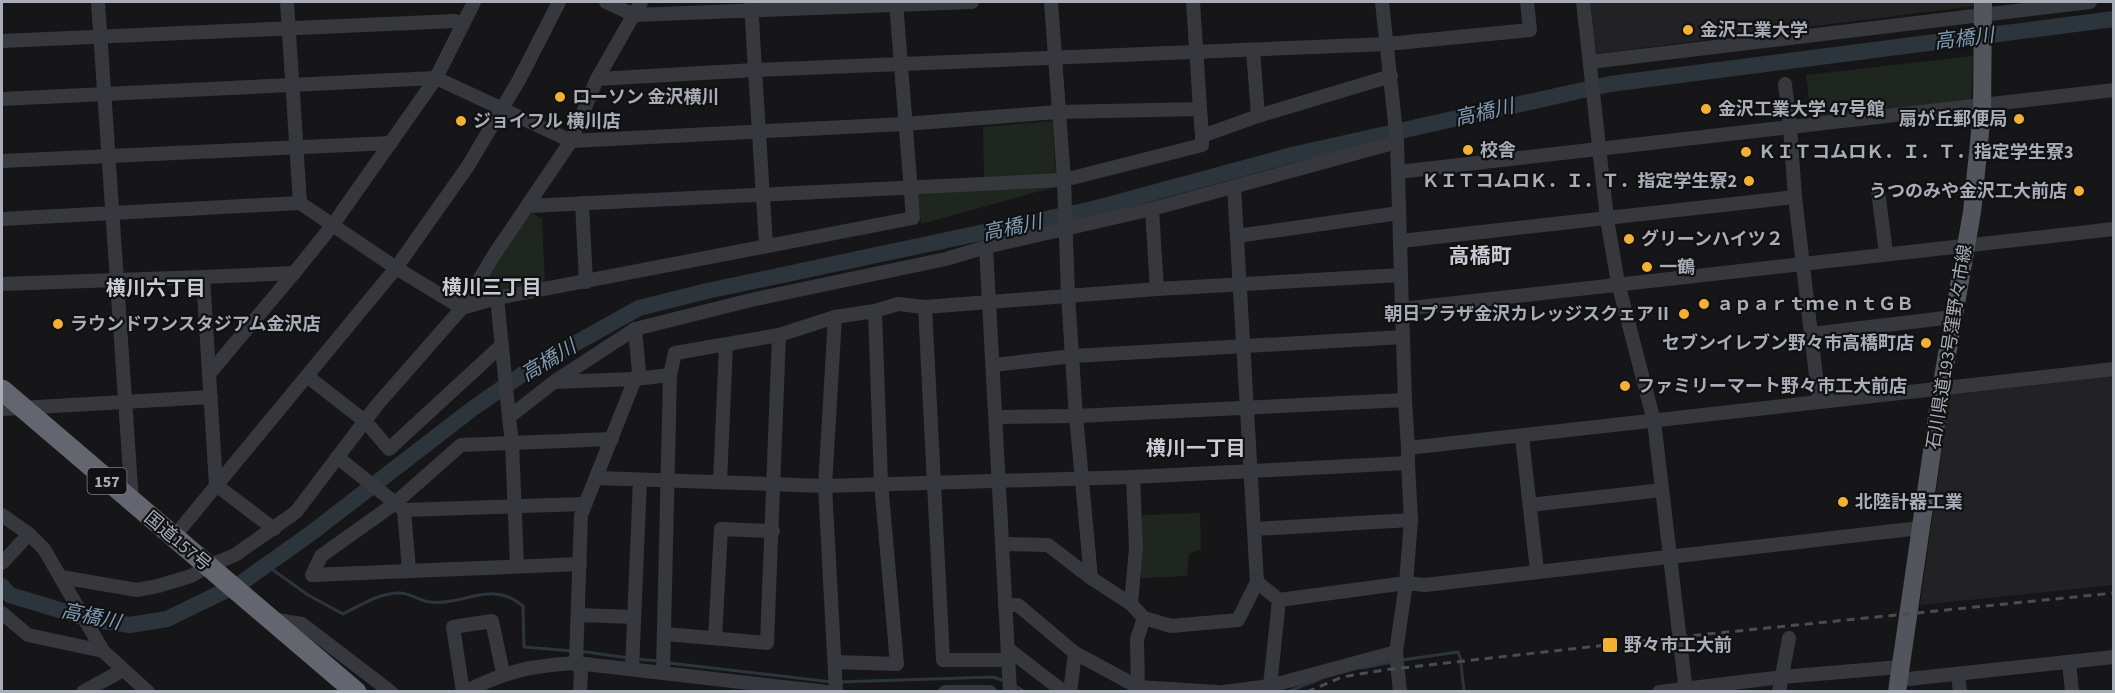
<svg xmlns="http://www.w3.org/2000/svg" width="2115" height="693" font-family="'Source Sans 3','Noto Sans JP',sans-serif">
<rect width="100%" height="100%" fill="#161618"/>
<g fill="#222225">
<polygon points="1589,2 1974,2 1974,6 1595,54"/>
<polygon points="2113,374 2113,585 1920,605 1950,393"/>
</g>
<g fill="#1e261f">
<polygon points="1973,56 1971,105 1812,124 1806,75"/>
<polygon points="1052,121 1056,175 984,178 983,127"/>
<polygon points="1055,187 921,224 917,194"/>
<polygon points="531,212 542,219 545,283 469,302"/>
<polygon points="1200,513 1201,549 1189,554 1187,576 1141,578 1142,515"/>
</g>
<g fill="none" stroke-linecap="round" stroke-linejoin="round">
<g stroke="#2c353c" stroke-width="3">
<path d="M266,565L308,595L343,614C361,605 379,593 400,593C410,593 420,601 430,602C464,606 492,579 523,606L524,647L573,651"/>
<polyline points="579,651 629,658"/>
<polyline points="636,659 659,661"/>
<polyline points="1402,660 1458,652 1461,660"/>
<polyline points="669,663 832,682"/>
<polyline points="1461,664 1464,692"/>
<polyline points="1361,668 1393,662"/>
<polyline points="839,682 993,677 1005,681"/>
<polyline points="1014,685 1025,692"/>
<polyline points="1287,692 1320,679"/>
</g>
<polyline stroke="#2c353c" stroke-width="16" points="2,586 10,595 89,619 130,625 167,619 241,583 314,531 472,409 533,367 639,308 707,291 1093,209 1292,155 1610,84 2114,19"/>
<g stroke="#37383d" stroke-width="14">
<polyline points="98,2 132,502"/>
<polyline points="287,2 300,203"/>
<polyline points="474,2 436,78 571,141 904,124 1058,112 1200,109 1193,2"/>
<polyline points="606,2 634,15 972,2"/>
<polyline points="1382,2 1397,142 1402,309 2114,229"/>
<polyline points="1583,2 1607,219 1618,283 1654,421 1686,692"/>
<polyline points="2,41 455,21 463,24"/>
<polyline points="1253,50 1258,116"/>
<polyline points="1590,62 2090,2"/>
<polyline points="597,79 755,70 751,2"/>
<polyline points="2,99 436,78"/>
<polyline points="1200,109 1202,136"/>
<polyline points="2,161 391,143"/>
<polyline points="1398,172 1790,127 1785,84"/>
<polyline points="1234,187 1257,582"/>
<polyline points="1878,191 1886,253"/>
<polyline points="1795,197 1811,334"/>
<polyline points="582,203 586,282"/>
<polyline points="529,206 1064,180 1202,145 1202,136 1258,116 1391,76"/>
<polyline points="1152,209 1157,289"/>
<polyline points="2,219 300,203 396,268 462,308 497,298"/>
<polyline points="1237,236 1399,213"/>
<polyline points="1401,241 1795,197 1790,127 2114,90"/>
<polyline points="766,245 755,70 1387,44 1530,30 1527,2"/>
<polyline points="2,284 203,277"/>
<polyline points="925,307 943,660 1008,660"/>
<polyline points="1402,309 1405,400"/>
<polyline points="835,317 825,486 836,692"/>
<polyline points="993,365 1073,356 1403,337"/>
<polyline points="209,374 294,273"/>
<polyline points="307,376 366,422 389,449 502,345"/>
<polyline points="555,381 635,329 751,300 946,259 986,247"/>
<polyline points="1819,401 1811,334 1953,317"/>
<polyline points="2,409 211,397"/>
<polyline points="509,417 497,298 913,218 896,2"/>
<polyline points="996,417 1076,416 1068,296 1064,180 1051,2"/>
<polyline points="1522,437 1537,571"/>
<polyline points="337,457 404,510 584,504"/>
<polyline points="597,478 825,486 1133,477 1408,463 1408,448 2114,369"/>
<polyline points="720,482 726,345"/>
<polyline points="1530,505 1662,490"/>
<polyline points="404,510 409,570"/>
<polyline points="2,515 29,534 44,549 103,651 148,692"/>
<polyline points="274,529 216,485 203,277 294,273 332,226 436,78"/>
<polyline points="1255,529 1411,520"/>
<polyline points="173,538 396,268 468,166 519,80 559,2"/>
<polyline points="1003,544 1048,545 1091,578"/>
<polyline points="2,563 29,534"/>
<polyline points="580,564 312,575 321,556 394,504 461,445 512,443 509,417 554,382 635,379 639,372 635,329"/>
<polyline points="517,565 512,443 612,439"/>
<polyline points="61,577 137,590 158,586 191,576 208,566 235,555 296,512 377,405 462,308 494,255 571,141 597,79 641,2"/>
<polyline points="1279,600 1406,583 1411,520 1408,463"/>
<polyline points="1131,604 1136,548 1133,477"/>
<polyline points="1005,605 1018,605 1075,653 1138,687 1217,692"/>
<polyline points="2,613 28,635 103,651"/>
<polyline points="578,615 634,617"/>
<polyline points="271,619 302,624 391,692"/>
<polyline points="666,634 767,643 779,335"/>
<polyline points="715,638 721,529 773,531"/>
<polyline points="1008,649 1064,692"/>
<polyline points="1396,652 1406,583 1425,585 1920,528"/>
<polyline points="835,662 897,664 881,483 875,311"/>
<polyline points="2069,662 2072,692"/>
<polyline points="632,669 640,480"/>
<polyline points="663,672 670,375"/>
<polyline points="1958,675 1960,692"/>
<polyline points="1899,680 2114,657"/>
<polyline points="83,692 123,670"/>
<polyline points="463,692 453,627 492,621 503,673"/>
<path d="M464,692C508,671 528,666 576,663L827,692"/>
<polyline points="580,692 581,670 576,663 581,515 635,379 670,375 675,353 779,335 835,317 875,311 898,304 925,307 989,302 986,247 1152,209 1397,142"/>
<polyline points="945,692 990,692"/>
<polyline points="1010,692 989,302 1157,289 1401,275"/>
<polyline points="1070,692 1075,653"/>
<polyline points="1138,692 1137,639 1144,618"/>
<polyline points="1223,692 1270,686"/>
<polyline points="1400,692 1396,652 1270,686 1279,600 1257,582 1238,620 1171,626 1144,618 1131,604 1091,578 1076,416 1405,400 1408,448"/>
<polyline points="1659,692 1782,677 1900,667"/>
<polyline points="1779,692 1789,638"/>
</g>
<polyline stroke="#53555c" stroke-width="18" points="1897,692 1941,389 1972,212 1982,113 1983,2"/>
<polyline stroke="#63666e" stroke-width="21" points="2,390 356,692"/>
<polyline stroke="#4a4c52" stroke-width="3" stroke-dasharray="8 6" stroke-linecap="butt" points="1307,692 1342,677 1384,670 1678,637 2114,593"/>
</g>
<g fill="#f2b134" stroke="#111113" stroke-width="2">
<circle cx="1688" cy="30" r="6"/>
<circle cx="560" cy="97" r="6"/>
<circle cx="1706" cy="109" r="6"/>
<circle cx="2019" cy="119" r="6"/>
<circle cx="461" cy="121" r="6"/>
<circle cx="1468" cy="150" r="6"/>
<circle cx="1746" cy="152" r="6"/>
<circle cx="1749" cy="181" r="6"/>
<circle cx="2079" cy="191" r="6"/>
<circle cx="1629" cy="239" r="6"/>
<circle cx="1647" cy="267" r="6"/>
<circle cx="1704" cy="304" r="6"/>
<circle cx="1684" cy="314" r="6"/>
<circle cx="58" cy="324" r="6"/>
<circle cx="1926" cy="343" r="6"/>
<circle cx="1625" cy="386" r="6"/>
<circle cx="1843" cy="502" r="6"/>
<rect x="1602" y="637" width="16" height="16" rx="3"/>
</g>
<g text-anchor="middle" stroke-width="4.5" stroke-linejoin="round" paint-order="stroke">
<rect fill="#111113" stroke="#7b7e86" stroke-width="1.5" x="87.5" y="468" width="39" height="26" rx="4.5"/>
<g font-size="16" font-weight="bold" fill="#a8adb8">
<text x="107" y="487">157</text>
</g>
<g font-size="18" font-weight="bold" fill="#a8adb8" stroke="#111113" text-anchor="start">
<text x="1700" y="36">金沢工業大学</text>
<text x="572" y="103">ローソン 金沢横川</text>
<text x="1718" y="115">金沢工業大学 47号館</text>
<text x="2007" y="125" text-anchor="end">扇が丘郵便局</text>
<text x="473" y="127">ジョイフル 横川店</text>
<text x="1480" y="156">校舎</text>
<text x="1758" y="158">ＫＩＴコムロＫ．Ｉ．Ｔ．指定学生寮3</text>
<text x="1737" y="187" text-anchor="end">ＫＩＴコムロＫ．Ｉ．Ｔ．指定学生寮2</text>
<text x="2067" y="197" text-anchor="end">うつのみや金沢工大前店</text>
<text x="1641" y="245">グリーンハイツ２</text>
<text x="1659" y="273">一鶴</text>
<text x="1716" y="310">ａｐａｒｔｍｅｎｔＧＢ</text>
<text x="1672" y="320" text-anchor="end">朝日プラザ金沢カレッジスクェアⅡ</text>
<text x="70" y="330">ラウンドワンスタジアム金沢店</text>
<text x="1914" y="349" text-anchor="end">セブンイレブン野々市高橋町店</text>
<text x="1637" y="392">ファミリーマート野々市工大前店</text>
<text x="1855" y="508">北陸計器工業</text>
<text x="1624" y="651">野々市工大前</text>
</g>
<g font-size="18" fill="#a8adb8" stroke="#111113">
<text transform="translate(1949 347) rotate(-81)" y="6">石川県道193号窪野々市線</text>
<text transform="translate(178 541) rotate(40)" y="6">国道157号</text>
</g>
<g font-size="20" font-style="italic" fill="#7f9bb3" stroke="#111113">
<text transform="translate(1964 38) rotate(-7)" y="7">高橋川</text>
<text transform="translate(1484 112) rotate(-13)" y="7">高橋川</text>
<text transform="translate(1012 227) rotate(-12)" y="7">高橋川</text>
<text transform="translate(548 360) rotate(-31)" y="7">高橋川</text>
<text transform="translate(91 616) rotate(12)" y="7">高橋川</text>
</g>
<g font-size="20" font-weight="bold" fill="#c9ccd4" stroke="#111113">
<text x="492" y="294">横川三丁目</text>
<text x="156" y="295">横川六丁目</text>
<text x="1196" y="455">横川一丁目</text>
</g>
<g font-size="21" font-weight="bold" fill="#c9ccd4" stroke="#111113">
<text x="1480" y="263">高橋町</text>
</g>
</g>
<rect width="2115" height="693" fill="none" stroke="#a8adb8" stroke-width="6"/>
</svg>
